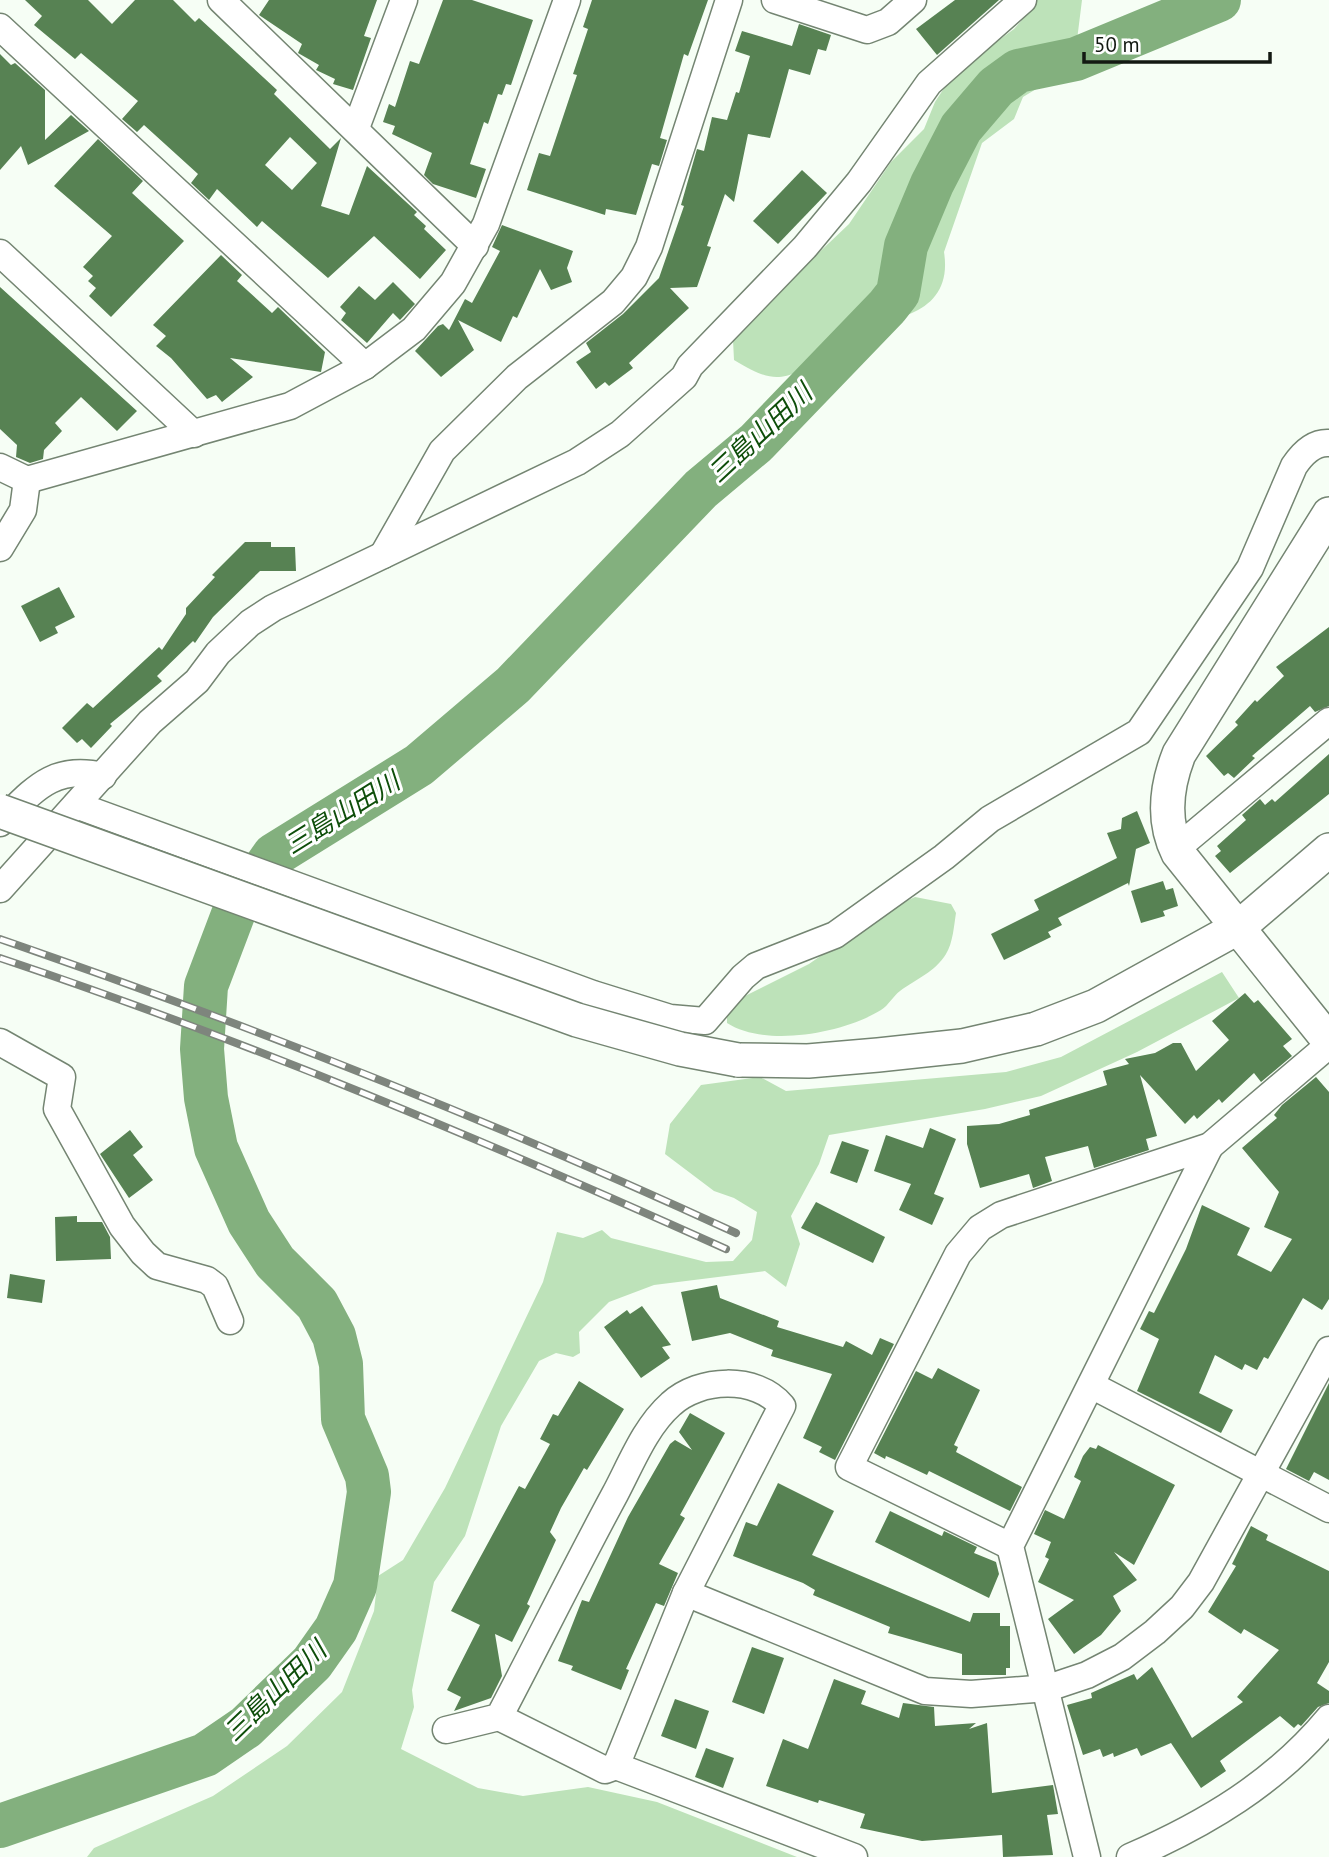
<svg xmlns="http://www.w3.org/2000/svg" width="1329" height="1857" font-family="'PT Sans','Noto Sans JP',sans-serif">
<rect width="100%" height="100%" fill="#f6fef5"/>
<g fill="#bde2b9">
<path d="M1036,0H1082L1076,48L1061,74L1023,97L1014,119L982,143L944,252C954,315 891,323 845,325L836,336L829,359C782,377 780,388 734,360L733,340L767,302L849,224L891,162L924,129L935,102L954,73L1014,29L1031,10Z"/>
<path d="M915,897L951,904L956,913C954,925 953,943 946,954C935,972 916,979 900,991C893,996 889,1005 881,1010C844,1033 766,1048 727,1023V1014L745,996L809,964L885,911Z"/>
<polygon points="1222,972 1239,998 1137,1052 1041,1096 985,1109 829,1135 819,1164 791,1216 800,1244 786,1287 765,1271 654,1285 609,1302 579,1332 580,1353 573,1357 556,1353 539,1361 501,1426 465,1536 434,1582 412,1690 414,1707 401,1749 478,1788 523,1796 588,1787 657,1802 797,1857 87,1857 94,1848 213,1796 287,1746 342,1692 374,1611 378,1576 403,1560 445,1488 543,1282 557,1232 583,1238 602,1230 611,1238 706,1262 733,1261 752,1240 757,1212 734,1198 714,1191 665,1154 670,1124 701,1085 760,1077 786,1091 1006,1072 1061,1057"/>
</g>
<g fill="none" stroke-linecap="round" stroke-linejoin="round">
<polyline stroke="#83b07e" stroke-width="44" points="0,1826 205,1755 246,1727 312,1663 336,1629 355,1586 369,1492 367,1476 343,1419 341,1364 334,1336 317,1304 275,1262 249,1222 216,1148 206,1098 202,1049 206,986 234,912 274,855 419,765 513,685 701,489 756,443 887,307 898,293 906,246 932,184 961,128 996,87 1018,71 1076,59 1219,0"/>
</g>
<g fill="#578253" fill-rule="evenodd">
<path d="M25,0H88L112,24L135,0H173L195,22L199,18L277,90L274,94L330,149L341,138L321,206L349,215L367,166L417,212L414,215L426,226L424,229L446,250L420,279L374,236L328,278L262,221L257,227L217,189L209,200L191,183L198,174L144,125L137,132L122,119L138,101L81,53L75,59L34,25L42,16ZM290,137L317,163L292,190L265,165Z"/>
<polygon points="269,0 377,0 364,36 371,38 353,90 333,84 335,79 316,70 319,65 298,53 302,44 259,15"/>
<polygon points="443,0 472,0 533,20 511,85 506,84 502,95 498,94 488,124 484,122 470,164 486,169 476,198 433,184 424,175 432,153 392,134 395,126 383,122 389,104 395,107 410,61 419,64"/>
<polygon points="592,0 708,0 688,56 684,54 660,138 667,140 659,166 652,164 636,215 606,209 605,215 527,190 539,153 550,156 577,75 573,74 588,29 583,27"/>
<polygon points="955,0 999,0 937,55 916,29"/>
<polygon points="799,24 831,35 826,51 818,49 810,75 789,69 770,138 748,134 734,202 725,194 707,246 711,247 697,287 670,288 689,308 629,363 633,368 609,386 605,382 596,389 576,362 591,352 586,343 623,314 659,278 684,206 681,205 697,149 704,151 712,117 727,120 736,92 739,93 750,56 735,51 742,31 792,46"/>
<polygon points="0,54 11,65 15,63 45,90 45,140 71,115 89,131 28,165 21,146 0,170"/>
<polygon points="98,139 143,181 132,193 184,241 111,317 89,296 96,288 88,281 93,276 83,267 112,236 54,186"/>
<polygon points="802,170 827,193 778,244 753,221"/>
<polygon points="502,225 573,251 567,268 572,282 551,290 540,269 517,318 513,316 501,342 458,320 474,350 441,377 415,351 438,326 443,324 449,330 465,299 472,303 500,251 492,247"/>
<polygon points="221,255 242,275 237,281 272,313 278,307 325,352 321,372 230,358 253,377 222,402 216,395 207,399 171,358 156,346 166,336 153,325"/>
<polygon points="393,282 415,304 400,320 393,313 367,343 341,320 346,313 340,307 359,286 375,300"/>
<polygon points="0,287 137,411 117,431 81,397 55,423 62,431 44,450 43,459 30,463 16,457 17,445 0,429"/>
<polygon points="245,542 271,542 271,547 295,547 296,571 260,571 213,617 195,643 193,641 157,676 162,681 110,724 112,726 91,748 82,739 77,743 62,728 87,703 93,708 159,647 162,650 186,614 186,608 215,577 212,575"/>
<polygon points="59,587 75,617 55,627 58,633 40,642 21,606"/>
<polygon points="1329,627 1329,706 1315,712 1310,706 1252,756 1255,758 1234,778 1228,773 1224,776 1206,756 1238,725 1235,722 1255,700 1257,702 1284,676 1276,667"/>
<polygon points="1329,754 1329,794 1230,873 1215,856 1221,851 1217,846 1246,820 1242,815 1260,799 1265,805 1272,799 1275,802"/>
<polygon points="1137,811 1150,843 1136,849 1129,886 1128,883 1058,918 1062,925 1048,932 1051,937 1004,960 991,934 1039,910 1034,900 1117,858 1107,833 1121,829 1122,818"/>
<polygon points="1163,881 1166,890 1173,888 1178,906 1163,911 1165,916 1141,923 1131,891"/>
<polygon points="1245,993 1254,1003 1258,1000 1292,1039 1283,1046 1292,1056 1261,1082 1254,1073 1222,1103 1219,1099 1197,1119 1194,1115 1185,1124 1140,1075 1157,1136 1146,1139 1149,1150 1094,1168 1088,1146 1045,1157 1052,1181 1033,1188 1029,1174 980,1188 967,1144 967,1126 999,1124 1030,1115 1029,1110 1107,1085 1103,1071 1129,1064 1125,1059 1155,1053 1173,1043 1181,1043 1196,1071 1229,1040 1212,1021"/>
<polygon points="1316,1077 1329,1092 1329,1299 1322,1310 1303,1298 1268,1359 1264,1357 1257,1370 1245,1364 1242,1370 1215,1355 1199,1393 1233,1410 1221,1433 1137,1391 1159,1339 1140,1329 1149,1311 1154,1313 1186,1249 1202,1205 1250,1228 1237,1255 1271,1272 1292,1239 1264,1227 1279,1192 1242,1148 1277,1118 1274,1115 1282,1105"/>
<polygon points="930,1128 956,1139 934,1194 944,1198 932,1225 899,1210 911,1184 874,1171 886,1135 923,1148"/>
<polygon points="130,1130 143,1147 133,1155 153,1180 129,1198 100,1154"/>
<polygon points="842,1141 869,1150 857,1183 830,1173"/>
<polygon points="816,1202 885,1237 873,1263 801,1228"/>
<polygon points="77,1216 77,1222 102,1222 110,1237 111,1259 56,1261 55,1217"/>
<polygon points="10,1274 45,1280 42,1303 7,1298"/>
<polygon points="717,1285 720,1298 779,1321 777,1327 843,1347 846,1341 872,1355 880,1338 894,1344 835,1460 819,1452 822,1447 803,1438 832,1374 771,1356 773,1350 730,1333 692,1341 681,1292"/>
<polygon points="642,1306 671,1345 662,1347 670,1358 641,1378 604,1327 627,1310 630,1314"/>
<polygon points="938,1368 980,1390 954,1445 958,1447 956,1452 1022,1487 1010,1511 929,1471 927,1475 893,1459 886,1456 885,1459 874,1453 916,1371 932,1379"/>
<polygon points="579,1381 624,1409 587,1470 584,1468 561,1508 550,1532 556,1540 527,1604 530,1606 512,1642 495,1634 502,1676 491,1698 454,1711 461,1697 447,1690 480,1625 451,1611 519,1486 525,1489 550,1444 540,1439 553,1414 558,1416"/>
<polygon points="1329,1383 1329,1480 1314,1472 1309,1481 1286,1469"/>
<polygon points="690,1413 725,1433 680,1515 685,1518 659,1564 678,1573 664,1606 656,1603 626,1669 629,1670 621,1690 571,1670 573,1666 558,1661 582,1600 589,1602 628,1517 670,1444 675,1440 692,1450 679,1432"/>
<polygon points="1098,1445 1175,1485 1134,1565 1114,1552 1137,1580 1113,1596 1121,1611 1101,1635 1074,1654 1048,1619 1074,1600 1038,1582 1049,1559 1045,1557 1051,1542 1034,1534 1045,1510 1064,1519 1081,1481 1074,1477 1083,1456 1090,1447 1096,1449"/>
<polygon points="778,1483 834,1511 812,1555 970,1622 973,1613 1000,1613 1000,1626 1010,1626 1010,1668 1006,1668 1006,1675 962,1675 962,1654 888,1633 890,1627 813,1595 815,1590 803,1583 733,1556 746,1522 757,1526"/>
<polygon points="890,1511 942,1536 944,1531 977,1547 974,1553 996,1562 999,1574 989,1598 875,1542"/>
<polygon points="1251,1526 1268,1535 1266,1540 1329,1571 1329,1662 1317,1683 1329,1691 1329,1703 1318,1707 1301,1726 1298,1724 1294,1728 1280,1716 1220,1761 1226,1771 1201,1788 1171,1743 1141,1756 1137,1748 1114,1757 1113,1753 1103,1757 1100,1749 1083,1755 1067,1705 1092,1698 1091,1693 1134,1674 1137,1680 1152,1667 1192,1738 1243,1702 1237,1697 1279,1650 1244,1629 1241,1634 1208,1612 1236,1566 1232,1564"/>
<polygon points="752,1647 784,1658 764,1714 732,1702"/>
<polygon points="834,1679 866,1691 861,1704 899,1718 903,1703 934,1707 935,1726 976,1723 969,1729 987,1723 992,1793 1053,1785 1058,1814 1047,1815 1053,1855 1003,1857 1002,1835 922,1841 860,1828 865,1814 819,1800 818,1803 766,1786 783,1739 808,1749"/>
<polygon points="675,1699 709,1711 696,1749 661,1736"/>
<polygon points="706,1748 734,1758 723,1788 695,1777"/>
</g>
<g fill="none" stroke-linecap="round" stroke-linejoin="round">
<g stroke="#748572" stroke-width="29">
<g id="minor">
<polyline points="221,0 475,246"/>
<polyline points="775,0 867,30 888,22 913,0"/>
<polyline points="0,27 365,366"/>
<polyline points="356,128 404,0"/>
<polyline points="0,253 194,434"/>
<polyline points="0,467 27,480 290,406 365,366 414,329 453,283 486,224 567,0"/>
<polyline points="0,548 23,510 27,480"/>
<polyline points="383,555 442,451 517,377 613,302 634,277 649,247 729,0"/>
<path d="M76,805L593,994L670,1018L705,1021L743,977L756,966L835,935L944,857L990,819L1139,732L1250,568L1294,466C1302,454 1313,442 1329,443"/>
<path d="M0,823C33,791 52,764 103,776"/>
<polyline points="1176,849 1329,721"/>
<polyline points="0,889 150,722 197,681 218,653 250,623 273,608 577,462 620,434 684,377 690,366 805,247 859,182 929,83 1023,0"/>
<polyline points="0,1042 62,1077 57,1109 122,1226 143,1253 157,1266 207,1280 215,1286 230,1321"/>
<polyline points="1091,1385 1329,1509"/>
<polyline points="1010,1546 849,1467 958,1254 980,1228 1001,1215 1210,1146 1329,1045"/>
<polyline points="686,1593 925,1691 971,1694 1048,1688 1087,1675 1122,1657 1155,1632 1182,1607 1201,1582 1329,1350"/>
<polyline points="499,1717 605,1770 616,1766"/>
<path d="M446,1730L499,1717C538,1643 575,1568 615,1494C631,1464 645,1427 671,1404C699,1378 756,1375 782,1406L686,1593L616,1766L854,1857"/>
<polyline points="1087,1857 1010,1546 1210,1146"/>
<path d="M1130,1857C1206,1824 1275,1783 1329,1718"/>
</g>
</g>
<g stroke="#748572" stroke-width="36">
<g id="tertiary">
<path d="M1329,514L1179,754C1166,787 1162,821 1178,853L1329,1041"/>
<polyline points="738,1060 808,1061 878,1055 962,1046 1036,1029 1096,1006 1239,927 1329,850"/>
</g>
</g>
<use href="#minor" stroke="#fff" stroke-width="26"/>
<use href="#tertiary" stroke="#fff" stroke-width="33"/>
<g stroke="#7e857d" stroke-width="8">
<g id="rail">
<path d="M0,939C250,1025 495,1122 736,1233"/>
<path d="M0,958C248,1041 488,1142 726,1249"/>
</g>
</g>
<use href="#rail" stroke="#fff" stroke-width="5" stroke-dasharray="16" stroke-linecap="butt"/>
<g stroke="#748572" stroke-width="36" stroke-linecap="butt">
<polyline id="tertiary-bridge" points="0,811 577,1020 680,1049 738,1060"/>
</g>
<use href="#tertiary-bridge" stroke="#fff" stroke-width="33"/>
</g>
<g text-anchor="middle" stroke-width="6" stroke-linejoin="round" paint-order="stroke">
<g font-size="26" font-style="italic" fill="#0e4e0a" stroke="#fff">
<text transform="translate(760 433) rotate(-43)" y="9">三島山田川</text>
<text transform="translate(342 813) rotate(-32)" y="9">三島山田川</text>
<text transform="translate(275 1691) rotate(-44)" y="9">三島山田川</text>
</g>
</g>
<path d="M1084 52v10h186v-10" fill="none" stroke="#131912" stroke-width="3.5"/>
<text x="1094" y="52" font-size="21" fill="#131912" stroke="#ffffff" stroke-width="5" paint-order="stroke">50 m</text>
</svg>
